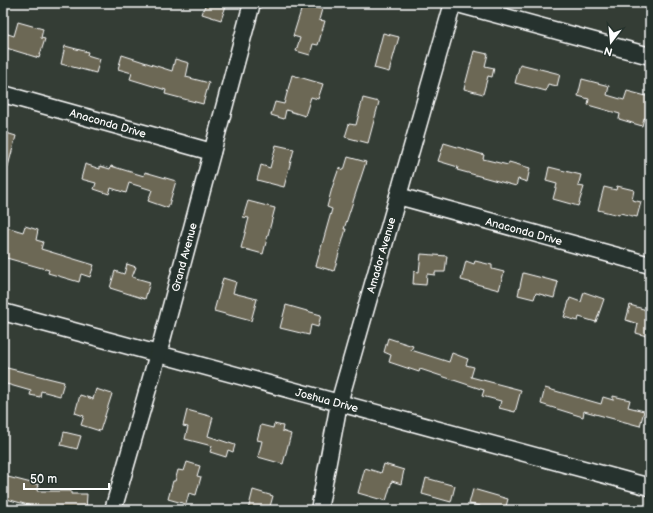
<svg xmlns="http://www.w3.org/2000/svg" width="653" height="513" font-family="'Balsamiq Sans',sans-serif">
<rect width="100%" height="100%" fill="#343d35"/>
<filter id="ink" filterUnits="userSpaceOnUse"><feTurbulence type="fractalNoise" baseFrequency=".025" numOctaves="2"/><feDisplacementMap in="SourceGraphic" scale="8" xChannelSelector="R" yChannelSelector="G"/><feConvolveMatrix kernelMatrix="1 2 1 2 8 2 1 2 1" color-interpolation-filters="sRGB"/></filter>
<g filter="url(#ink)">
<g fill="#6c6755" stroke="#fff">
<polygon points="206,3 227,3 221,20 202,14"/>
<polygon points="303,4 322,9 319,20 325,21 318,45 313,44 310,55 296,51 300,38 293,36"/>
<polygon points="18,22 43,29 41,38 45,39 39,58 3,47 5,33 14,36"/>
<polygon points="383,33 399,37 389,72 374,68"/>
<polygon points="65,46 88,52 87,55 100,59 96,73 61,64"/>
<polygon points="474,51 488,54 485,66 494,68 492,77 488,76 483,94 464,89"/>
<polygon points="122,55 172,71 175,59 189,63 186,77 209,83 203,104 165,94 166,90 130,79 132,73 118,69"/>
<polygon points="520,64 560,74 557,86 548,84 546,91 515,83"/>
<polygon points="292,75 323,84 318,99 311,97 305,116 286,110 284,119 271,115 275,102 284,104"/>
<polygon points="582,79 609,86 607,95 624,100 627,91 650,97 650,120 644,118 642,126 619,119 620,114 588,105 589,99 578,96"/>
<polygon points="363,98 379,102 368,143 345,137 349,124 356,125"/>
<polygon points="3,132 16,136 6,174 3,174"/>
<polygon points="444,143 484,155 483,159 508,165 509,162 530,168 527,182 518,179 516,186 457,170 458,167 438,161"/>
<polygon points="276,145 294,149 284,187 257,180 261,165 270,168"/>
<polygon points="348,157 366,162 344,229 346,229 334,271 316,266 332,209 327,207 332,188 339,168 344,170"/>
<polygon points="85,164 100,169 100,166 110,169 111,166 144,176 145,172 176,181 168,208 148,201 152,190 129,183 126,193 111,188 109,194 94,189 96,183 81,179"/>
<polygon points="549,167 581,175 578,186 584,187 578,206 553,199 557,184 546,181"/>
<polygon points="617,186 634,190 632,200 641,202 637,217 620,213 619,215 598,210 604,187 616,190"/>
<polygon points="248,201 275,208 263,254 241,248 249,218 243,217"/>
<polygon points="3,226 23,232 25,226 38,230 36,240 43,242 41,249 94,265 90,277 81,274 79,282 48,273 49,270 3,257"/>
<polygon points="421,254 447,256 445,272 435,272 435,275 427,274 426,285 413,284 414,271 419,272"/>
<polygon points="466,261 474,264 475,261 492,265 492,269 504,272 499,290 461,280"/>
<polygon points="127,264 136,267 132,277 150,282 145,299 110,288 115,271 124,274"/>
<polygon points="523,273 558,282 554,298 536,293 534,299 518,295"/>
<polygon points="223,278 236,282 233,293 257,299 251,321 214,311"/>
<polygon points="584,292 604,299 596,322 579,317 578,321 564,317 570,298 581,302"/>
<polygon points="286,305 321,315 318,327 311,325 309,335 280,328"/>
<polygon points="630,305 650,311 650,337 636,333 638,324 626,320"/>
<polygon points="388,338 413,346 411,350 449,362 452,353 468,359 466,365 474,367 471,377 521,390 515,412 499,408 501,401 482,396 484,390 420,369 419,372 389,362 391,355 384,352"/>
<polygon points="3,367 64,382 60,396 41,391 40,397 30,395 31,391 3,383"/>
<polygon points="545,388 601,404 603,397 613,400 613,396 630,400 628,407 644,411 640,426 584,411 583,417 541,404"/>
<polygon points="96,389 112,394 100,431 81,425 84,416 75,413 80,395 93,399"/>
<polygon points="187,410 213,417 208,436 235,445 233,452 228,450 226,457 210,452 212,446 185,439 188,427 183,426"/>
<polygon points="274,424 283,426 282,431 291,434 283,464 258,457 262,441 257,440 261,425 273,428"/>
<polygon points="64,432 81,436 77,449 61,445"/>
<polygon points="187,462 200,466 197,476 201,477 196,495 189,493 186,504 168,499 173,481 175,481 178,470 184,471"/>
<polygon points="384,464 404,470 401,484 392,481 386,501 358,493 365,468 381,473"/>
<polygon points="4,476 39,485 37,491 71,491 71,494 87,494 86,510 46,510 3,498 3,481"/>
<polygon points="426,478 455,486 451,502 422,494"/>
<polygon points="473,489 508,499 505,510 479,510 480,506 469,504"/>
<polygon points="253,490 273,496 269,510 248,510"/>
</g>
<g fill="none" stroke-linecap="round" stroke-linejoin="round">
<g stroke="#fff" stroke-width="19">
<g id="minor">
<polyline points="454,3 650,56"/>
<polyline points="3,94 212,152"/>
<polyline points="398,196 650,265"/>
<polyline points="3,312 650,487"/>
<polyline points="113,510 162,340 252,3"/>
<polyline points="319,510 339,403 453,3"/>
</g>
</g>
<use href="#minor" stroke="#26332d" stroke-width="16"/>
</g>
</g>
<g text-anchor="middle" stroke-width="3.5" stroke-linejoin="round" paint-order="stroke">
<g font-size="11" fill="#fff" stroke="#26332d">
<text transform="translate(108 123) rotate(16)" y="4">Anaconda Drive</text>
<text transform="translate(524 231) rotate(15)" y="4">Anaconda Drive</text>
<text transform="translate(381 255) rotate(-74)" y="4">Amador Avenue</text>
<text transform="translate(184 257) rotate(-75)" y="4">Grand Avenue</text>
<text transform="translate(327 400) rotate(15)" y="4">Joshua Drive</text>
</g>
</g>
<rect width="653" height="513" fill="none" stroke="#26332d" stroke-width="16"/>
<rect x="8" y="8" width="637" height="497" fill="none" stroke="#fff" stroke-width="1.5" filter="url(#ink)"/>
<g transform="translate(611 42) rotate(196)" stroke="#26332d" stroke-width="3" paint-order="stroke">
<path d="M0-3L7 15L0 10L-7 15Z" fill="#ffffff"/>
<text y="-6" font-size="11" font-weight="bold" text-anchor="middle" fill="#ffffff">N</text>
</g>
<path d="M24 483v6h85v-6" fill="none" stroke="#ffffff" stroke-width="2"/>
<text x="30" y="483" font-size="12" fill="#ffffff" stroke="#26332d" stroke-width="3" paint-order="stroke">50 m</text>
</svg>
